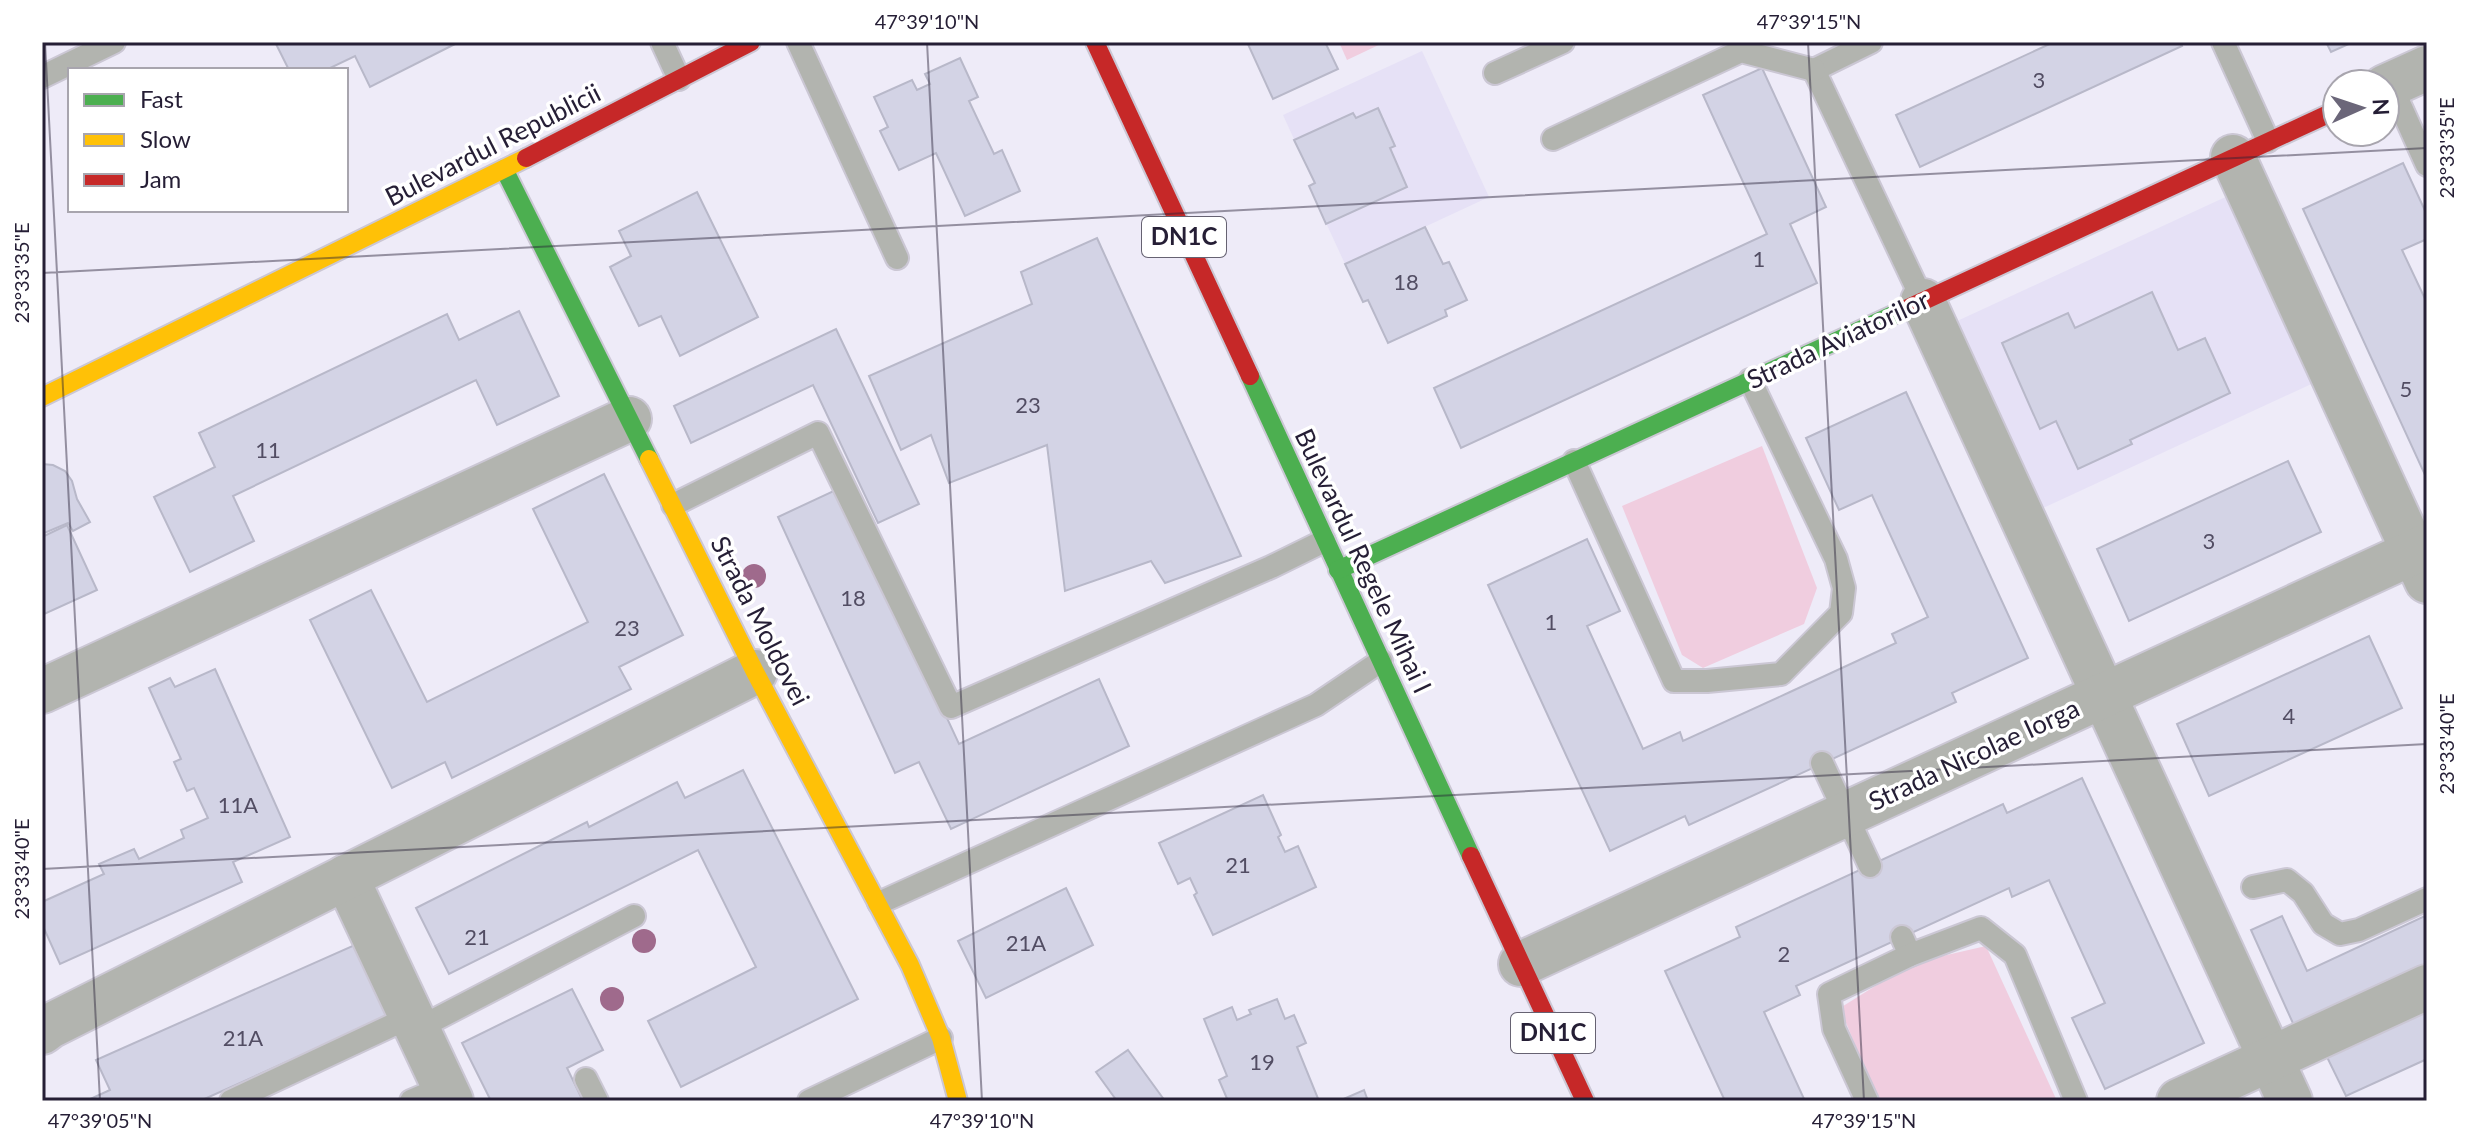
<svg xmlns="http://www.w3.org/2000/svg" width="2469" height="1143" font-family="Lato,sans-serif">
<rect width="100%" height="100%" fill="#eeebf8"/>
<g fill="#e6e1f6">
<polygon points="1422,51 1489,197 1345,264 1309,186 1314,183 1283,115"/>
<polygon points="2232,194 2318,381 2041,509 1955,322"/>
</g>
<g fill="#f0cddf">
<polygon points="1339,42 1385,42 1347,60"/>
<polygon points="1762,446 1817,588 1804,624 1703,668 1682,655 1622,506"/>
<polygon points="1986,946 2057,1101 1878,1101 1840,1008 1912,963"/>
</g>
<g fill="#d3d3e5" stroke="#b8b8c9" stroke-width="2">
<polygon points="275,42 459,42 370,87 355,56 326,70 289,70"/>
<polygon points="1247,42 1325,42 1338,69 1273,99"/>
<polygon points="2054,42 2180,42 2182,46 1920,167 1896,115"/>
<polygon points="2326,42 2353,42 2331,52"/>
<polygon points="960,58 978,97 969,101 994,154 1002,150 1020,191 965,216 936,153 899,170 880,131 888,127 874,97 912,80 917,90 930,84 925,74"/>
<polygon points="1762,68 1826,207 1790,224 1817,283 1461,448 1434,388 1767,234 1703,95"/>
<polygon points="1378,108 1395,146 1390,148 1407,187 1326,224 1309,186 1315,183 1294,140 1353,113 1356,118"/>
<polygon points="2403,163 2427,215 2427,239 2402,250 2427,303 2427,474 2425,475 2303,209"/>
<polygon points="697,192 758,317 680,356 661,316 639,326 610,267 631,256 619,231"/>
<polygon points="1425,227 1443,264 1449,262 1467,300 1445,310 1447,316 1388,343 1368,300 1363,302 1345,264"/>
<polygon points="1097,238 1241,556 1165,583 1151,561 1065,591 1047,445 949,483 931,435 901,450 869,376 1032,304 1021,272"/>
<polygon points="2152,292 2178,350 2205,338 2230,393 2130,440 2132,444 2078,469 2056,421 2040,429 2002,343 2068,313 2075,328"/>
<polygon points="519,311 559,396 497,425 476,380 233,496 254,541 190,572 154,497 215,467 199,433 447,314 459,340"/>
<polygon points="836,329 919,504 878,523 813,385 691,443 674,406"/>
<polygon points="1906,392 2028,658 1952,693 1956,702 1689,825 1685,816 1610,851 1488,585 1587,539 1620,611 1587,626 1643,749 1680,732 1683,741 1790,692 1896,643 1892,634 1928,617 1872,495 1839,510 1806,438"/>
<polygon points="2288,461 2321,532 2129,621 2097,549"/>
<polygon points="42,464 53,465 65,471 72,481 77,499 90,522 73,531 68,523 42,534"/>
<polygon points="604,474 683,635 619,667 631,689 452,778 445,762 392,788 310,620 371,590 427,702 588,622 533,509"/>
<polygon points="840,488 959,744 1099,679 1129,746 951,829 919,762 895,773 778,517"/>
<polygon points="67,525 97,590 42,615 42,537"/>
<polygon points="2369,636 2402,708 2209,796 2177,724"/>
<polygon points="215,669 290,837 233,862 242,882 60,964 42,924 42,902 104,874 99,864 134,849 139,859 184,838 181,830 208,818 194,788 187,791 174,762 181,759 149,688 170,678 175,687"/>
<polygon points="743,770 858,999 681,1087 648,1021 756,967 698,850 449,974 416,908 587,822 589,827 677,782 685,798"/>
<polygon points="2082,778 2204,1043 2105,1089 2072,1018 2105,1003 2049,880 2012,897 2009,888 1796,986 1800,995 1764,1012 1805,1101 1725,1101 1665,971 1740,937 1736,927 2003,804 2007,813"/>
<polygon points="1263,795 1281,835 1278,837 1285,852 1298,846 1316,887 1213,935 1194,895 1197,893 1190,878 1178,884 1159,843"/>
<polygon points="1066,888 1093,945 986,998 958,941"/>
<polygon points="2427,915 2427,969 2296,1030 2251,930 2282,916 2307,971"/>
<polygon points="357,944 389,1016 200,1101 86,1101 110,1090 96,1060"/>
<polygon points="572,989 603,1050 567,1068 583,1101 491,1101 462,1043"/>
<polygon points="1277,999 1285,1019 1294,1015 1306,1043 1297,1047 1319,1101 1228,1101 1219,1080 1227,1076 1204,1019 1232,1007 1237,1020 1251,1014 1249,1010"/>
<polygon points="2427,1008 2427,1059 2346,1096 2326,1055"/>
<polygon points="1128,1050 1165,1101 1117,1101 1096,1072"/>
<polygon points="1364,1090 1368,1101 1339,1101"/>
</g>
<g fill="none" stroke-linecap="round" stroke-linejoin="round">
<g stroke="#cbc7d4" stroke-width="26">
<g id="lane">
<polyline points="662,42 679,79"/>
<polyline points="798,42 897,258"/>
<polyline points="1871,42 1814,70 1923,301"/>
<polyline points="2223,42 2268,141"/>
<polyline points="1495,73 1563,42"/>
<polyline points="42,77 114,42"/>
<polyline points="2391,85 2427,165"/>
<polyline points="1553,139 1741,51 1814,70"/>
<polyline points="1574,461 1674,681 1707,681 1781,674 1841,613 1844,588 1836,559 1750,380"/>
<polyline points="673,505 818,433 951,707 1271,567 1324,541"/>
<polyline points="1822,763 1870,866"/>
<polyline points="2253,887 2287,880 2303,893 2323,924 2340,934 2359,930 2427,899"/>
<polyline points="879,903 1316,705 1381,661"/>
<polyline points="1902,937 1910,955"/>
<polyline points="417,1029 634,916"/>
<polyline points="586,1079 597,1101"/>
<polyline points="231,1101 412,1016"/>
<polyline points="411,1101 444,1087"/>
<polyline points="809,1101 941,1038"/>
<polyline points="1867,1101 1834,1029 1829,994 1910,955 1981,928 2015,955 2076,1101"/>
</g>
</g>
<g stroke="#cbc7d4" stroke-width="48">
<g id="street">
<polyline points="2385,87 2427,68"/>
<polyline points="2233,157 2427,581"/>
<polyline points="1923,301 2290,1101"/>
<polyline points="42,691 629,419"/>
<polyline points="346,877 451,1101"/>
<polyline points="1521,964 2427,546"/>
<polyline points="42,1032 50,1026 755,672"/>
<polyline points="2179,1101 2427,987"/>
</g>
</g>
<g stroke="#cbc7d4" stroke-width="22">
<g id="fast">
<polyline points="504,169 649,459"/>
<polyline points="1250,376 1471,856"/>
<polyline points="1338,570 1906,309"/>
</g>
</g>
<g stroke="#cbc7d4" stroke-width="22">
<g id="slow">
<polyline points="42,397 526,158"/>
<polyline points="649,459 755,672 910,965 941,1038 958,1101"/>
</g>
</g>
<g stroke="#cbc7d4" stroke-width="22">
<g id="jam">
<polyline points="1095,42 1250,376"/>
<polyline points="526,158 751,42"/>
<polyline points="1906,309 2337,110"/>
<polyline points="1471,856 1585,1101"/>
</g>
</g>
<use href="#lane" stroke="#b2b4af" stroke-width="22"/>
<use href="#street" stroke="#b2b4af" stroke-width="44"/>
<use href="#fast" stroke="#4caf50" stroke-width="18"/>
<use href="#slow" stroke="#ffc107" stroke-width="18"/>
<use href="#jam" stroke="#c62828" stroke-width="18"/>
</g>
<g fill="#9f6a8c">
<circle cx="754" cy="576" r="12"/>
<circle cx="644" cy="941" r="12"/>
<circle cx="612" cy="999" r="12"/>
</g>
<path fill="none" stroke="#251e35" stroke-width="2" stroke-opacity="0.45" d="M45,42L100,1101M927,42L982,1101M1808,42L1864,1101M42,273L2427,148M42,869L2427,744"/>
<g text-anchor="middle" stroke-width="7" stroke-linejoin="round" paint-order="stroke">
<g font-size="22" fill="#524d63">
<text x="2039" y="88">3</text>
<text x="1759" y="267">1</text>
<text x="1406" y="290">18</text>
<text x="2406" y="397">5</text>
<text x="1028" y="413">23</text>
<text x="268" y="458">11</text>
<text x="2209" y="549">3</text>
<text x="853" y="606">18</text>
<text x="1551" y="630">1</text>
<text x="627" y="636">23</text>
<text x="2289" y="724">4</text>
<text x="238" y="813">11A</text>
<text x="1238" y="873">21</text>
<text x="477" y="945">21</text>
<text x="1026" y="951">21A</text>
<text x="1784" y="962">2</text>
<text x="243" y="1046">21A</text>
<text x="1262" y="1070">19</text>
</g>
<g fill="#fff" stroke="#666272" stroke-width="2">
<rect x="1142" y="217" width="84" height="40" rx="6"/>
<rect x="1511" y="1013" width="84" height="40" rx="6"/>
</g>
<g font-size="24" font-weight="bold" fill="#251e35">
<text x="1184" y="245">DN1C</text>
<text x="1553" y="1041">DN1C</text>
</g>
<g font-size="26" fill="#251e35" stroke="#fff">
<text transform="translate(493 145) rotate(-27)" y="9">Bulevardul Republicii</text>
<text transform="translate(1838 340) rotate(-25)" y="9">Strada Aviatorilor</text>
<text transform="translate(1363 561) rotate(65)" y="9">Bulevardul Regele Mihai I</text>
<text transform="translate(760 621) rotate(63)" y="9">Strada Moldovei</text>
<text transform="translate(1974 755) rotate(-25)" y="9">Strada Nicolae Iorga</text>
</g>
</g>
<rect width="2469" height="1143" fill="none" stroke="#ffffff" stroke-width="88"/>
<rect x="68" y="68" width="280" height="144" fill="#ffffff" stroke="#a8a5ae" stroke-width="2"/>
<rect x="84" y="94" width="40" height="12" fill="#4caf50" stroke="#a8a5ae" stroke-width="2"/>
<text x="140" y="108" font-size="24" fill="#251e35">Fast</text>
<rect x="84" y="134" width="40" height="12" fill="#ffc107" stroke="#a8a5ae" stroke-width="2"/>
<text x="140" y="148" font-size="24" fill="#251e35">Slow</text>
<rect x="84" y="174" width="40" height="12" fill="#c62828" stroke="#a8a5ae" stroke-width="2"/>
<text x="140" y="188" font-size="24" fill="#251e35">Jam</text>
<g transform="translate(2361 108) rotate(87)"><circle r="38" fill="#ffffff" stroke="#a8a5ae" stroke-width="2"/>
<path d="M0-6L14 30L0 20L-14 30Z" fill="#6b6679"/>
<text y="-12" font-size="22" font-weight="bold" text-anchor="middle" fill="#251e35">N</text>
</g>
<rect x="44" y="44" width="2381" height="1055" fill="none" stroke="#251e35" stroke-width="3"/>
<g font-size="20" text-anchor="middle" fill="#251e35">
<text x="927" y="29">47°39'10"N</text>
<text x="1809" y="29">47°39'15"N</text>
<text transform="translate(2447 148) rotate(-90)" y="7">23°33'35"E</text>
<text transform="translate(22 273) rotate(-90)" y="7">23°33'35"E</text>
<text transform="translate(2447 744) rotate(-90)" y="7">23°33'40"E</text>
<text transform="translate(22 869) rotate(-90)" y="7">23°33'40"E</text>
<text x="100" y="1128">47°39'05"N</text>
<text x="982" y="1128">47°39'10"N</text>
<text x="1864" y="1128">47°39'15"N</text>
</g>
</svg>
